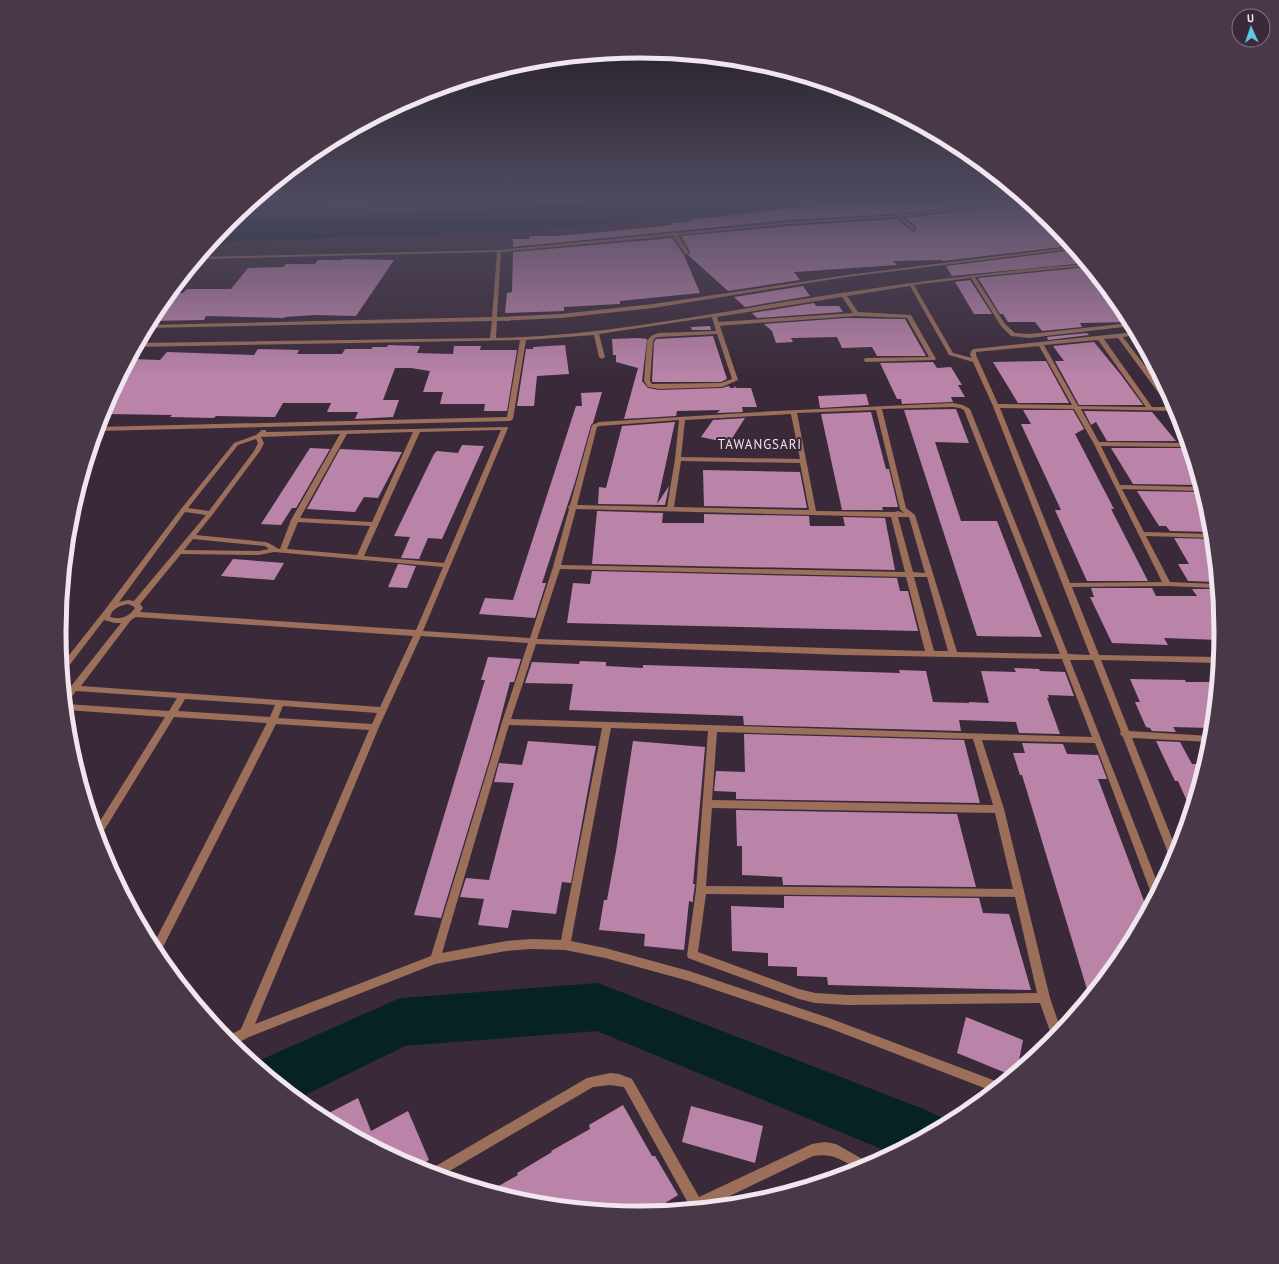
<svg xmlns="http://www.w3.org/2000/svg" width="1279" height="1264" font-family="'PT Sans',sans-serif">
<rect width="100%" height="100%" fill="#3a2a39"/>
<polygon fill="#072223" points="598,200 837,200 702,216 526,231 212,242 234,217 446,213"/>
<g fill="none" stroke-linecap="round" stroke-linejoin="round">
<polygon fill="#072223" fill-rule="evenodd" points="598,983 921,1108 941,1117 944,1125 891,1153 597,1031 405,1046 297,1099 255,1064 256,1062 400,998"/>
</g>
<g fill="#ba84a9">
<polygon points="857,200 1014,200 898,214 789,220 513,247 513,239 529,239 530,236 558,236 645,228 671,225 671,223 690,222 689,220 762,212 761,211 829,205 826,202"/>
<polygon points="1028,203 1050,221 1070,246 943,261 942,260 893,261 897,265 794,272 800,280 728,291 688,255 690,252 681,236 789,226 897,219 912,231 915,232 916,227 906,218"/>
<polygon points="672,238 684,255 700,293 620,301 620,304 564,307 564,311 505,313 507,293 512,292 513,252"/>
<polygon points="1074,250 1084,263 952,276 946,266"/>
<polygon points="343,259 394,260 356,316 315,315 285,317 284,318 206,316 204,320 150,321 157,309 170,293 183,293 187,289 231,289 248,268 283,267 286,264 315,264 318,260 342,260"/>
<polygon points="1088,267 1123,309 1129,322 1080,323 1082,327 1042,331 1035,322 1008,322 1003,314 1000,314 978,278"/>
<polygon points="970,280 992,314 974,314 955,282"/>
<polygon points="803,286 810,296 745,307 734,297"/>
<polygon points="814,303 816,306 839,306 843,312 757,318 752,313"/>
<polygon points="846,318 905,319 926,356 877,356 872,347 842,348 837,337 791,338 793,342 776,343 772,331 764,324"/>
<polygon points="710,326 711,330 692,330 691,327"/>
<polygon points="1087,333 1089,335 1048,340 1047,337"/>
<polygon points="713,336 727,379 721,382 653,382 652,381 654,342 656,339"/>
<polygon points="639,338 647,339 642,381 648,388 659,390 722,388 729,386 730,388 734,388 735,386 736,388 751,388 757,407 742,407 743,412 717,413 720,410 677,411 676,416 624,419 638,368 616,362 616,355 613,355 612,339"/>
<polygon points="1094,342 1121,375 1143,405 1079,405 1055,361 1064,361 1053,346"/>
<polygon points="388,345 420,346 417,353 453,354 454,346 481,346 480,350 517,350 507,411 484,411 485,404 440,404 443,392 423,392 430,371 411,368 395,368 383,400 399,400 393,417 355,419 358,412 327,412 331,403 283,403 275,417 216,416 214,418 170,417 172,415 107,414 115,406 105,405 125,367 133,359 160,360 167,352 254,355 258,349 299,350 297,354 342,354 345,349 371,349 373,347 387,347"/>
<polygon points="565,345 569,374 537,376 534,406 517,406 526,349 533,349 533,347"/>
<polygon points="1046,361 1069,403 1018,403 993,362"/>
<polygon points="933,362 937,368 951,367 962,385 958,385 965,397 951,397 953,402 902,404 901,399 897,399 880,363"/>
<polygon points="602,392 593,423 591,425 575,482 544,577 542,583 546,583 535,618 479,614 485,598 513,600 576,406 582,406 581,393"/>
<polygon points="866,394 869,405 820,408 818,396"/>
<polygon points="956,409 969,443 935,442 961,521 997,521 1042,637 977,636 904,410"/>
<polygon points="1023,410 1073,410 1084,429 1075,434 1114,509 1111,509 1148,581 1087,581 1055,510 1061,510 1021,424 1031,424"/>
<polygon points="1084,411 1152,412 1176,441 1107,441 1096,422 1091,425"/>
<polygon points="871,412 886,469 889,469 898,507 882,507 883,510 842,510 821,414"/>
<polygon points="745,418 729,443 701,437 713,420"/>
<polygon points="675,422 657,504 669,486 665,505 598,504 599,487 606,488 622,426"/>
<polygon points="462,445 484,446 442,539 428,538 419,559 401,558 410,537 394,536 434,454 437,451 458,453"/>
<polygon points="310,448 330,449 296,508 292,508 281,525 261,524"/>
<polygon points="1111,448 1188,448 1199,485 1133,484"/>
<polygon points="340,449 402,452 378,498 364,497 355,512 307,509"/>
<polygon points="703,470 800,472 807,508 704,506"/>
<polygon points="1137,491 1201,492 1209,519 1211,532 1170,531 1166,526 1159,526"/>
<polygon points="597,511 663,513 662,523 704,523 704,514 809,516 810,526 845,526 843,517 885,518 895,570 592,564"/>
<polygon points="1174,538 1211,539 1216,582 1188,581 1178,564 1189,564"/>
<polygon points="233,559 271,562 284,563 274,580 221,576"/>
<polygon points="398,564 416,566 407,588 388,587"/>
<polygon points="592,571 897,578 900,591 908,591 918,631 567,623 573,583 590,584"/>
<polygon points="1091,588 1152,588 1156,596 1197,596 1192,589 1216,589 1220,632 1220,640 1164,638 1168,645 1112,643 1090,597 1094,597"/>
<polygon points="488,657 521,659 514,682 510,682 492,751 441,918 414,915 485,680 481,680"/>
<polygon points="580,661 606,662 606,666 643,668 643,665 900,673 899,670 926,671 933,702 969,703 969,702 989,703 981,671 1016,672 1014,668 1039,669 1040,671 1065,672 1074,696 1048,695 1049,698 1047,698 1060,734 1019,733 1016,722 959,720 961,731 744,725 743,716 569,710 573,684 525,683 532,662 579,664"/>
<polygon points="1130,679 1185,680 1186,682 1212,682 1215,688 1211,728 1173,727 1176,732 1152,731 1150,728 1146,727 1135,702 1140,702"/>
<polygon points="744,734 964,740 980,803 736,799 736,792 714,791 716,771 745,772"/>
<polygon points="528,741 596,746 571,883 562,882 556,914 512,910 508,928 478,925 484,899 460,897 466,878 489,880 514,783 494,782 499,763 522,765"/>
<polygon points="633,741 705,747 693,884 695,884 693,898 693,902 689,901 684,950 644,946 645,934 599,930 604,900 607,900 616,851"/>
<polygon points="1156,741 1180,742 1192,764 1204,764 1190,808 1178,781 1175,781"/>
<polygon points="1022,743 1063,744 1067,754 1098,755 1107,779 1098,779 1147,909 1122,955 1089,996 1022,775 1020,775 1013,753 1025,753"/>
<polygon points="736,810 957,814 976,887 783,885 782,877 742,875 742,846 737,846"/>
<polygon points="784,896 979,898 983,913 1009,914 1031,990 828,985 827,977 797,976 797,967 768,966 768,953 732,951 731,906 784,908"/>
<polygon points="966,1017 1023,1040 1017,1071 1011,1075 957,1053"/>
<polygon points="358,1098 371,1131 408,1111 429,1160 415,1168 321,1117"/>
<polygon points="623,1105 652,1156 655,1156 678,1195 651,1212 639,1213 526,1202 490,1191 518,1175 517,1173 552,1152 551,1151 590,1129 589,1125"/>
<polygon points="691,1106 763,1126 755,1163 682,1142"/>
</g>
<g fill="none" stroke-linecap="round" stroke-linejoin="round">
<polygon fill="#9b6f5a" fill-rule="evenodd" points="843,292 845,293 858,312 911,315 936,359 935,360 866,362 863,360 866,358 929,357 907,318 856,316 717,326 714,324 717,322 853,313 840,294"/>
<g fill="#9b6f5a" fill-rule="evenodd">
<path d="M328,200H332L330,204L331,205H359L362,203L364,200H368C367,203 365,206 361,207C354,209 331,208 325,205Z"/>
<path d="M1024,200L1027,202L902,217L915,228V230H913L897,217L789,224L678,235L689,253L687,254H685L673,236L501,252L497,317L561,314L653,304L847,275L1071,247L1073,249L847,277L653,308L561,318L497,321L496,338C593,336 687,318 783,302C883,286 984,272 1085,264L1087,266L975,277L1005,324L1015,333L1029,334L1130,323L1132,326L1029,338L1011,336L1001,326L971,278L914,285L953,353L972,358L970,355L971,351L974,349L1135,332L1137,335L1123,337L1173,403L1177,411L1081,409L1099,442L1186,443L1187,447L1101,446L1120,485L1200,487V491L1122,489L1144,532L1211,534V538L1146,536L1170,582L1216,584V588L1167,586L1072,587L1099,655L1218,657L1217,663L1101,660L1129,731L1210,736V742L1132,738L1177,851L1173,861L1170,858L1123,737L1120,734L1121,732L1093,660H1070L1159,887L1154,897L1151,893L1095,743L982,740L1004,809L1050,998L1061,1030L1054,1038L1051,1034L1040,1003L848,1005L815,1003L799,999L688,958L687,955L696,890L708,731L611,728L571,941L605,948L689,971L829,1018L1001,1083L992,1091L829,1028L689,981L605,958L565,950L532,949L506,951L435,964L249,1037L232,1046L225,1038L241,1029L369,730L276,724L159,955L157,956L152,947L267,723L174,717L100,837L98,838L95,829L165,717L66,710V704L169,711L177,698L76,691L68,702L65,703V694L70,686L72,685L121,623H115L104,620L65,671L62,672V664L104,611L181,509L234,443L256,435L262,430H266V432L507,427L508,428L423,631L530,638L553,567L569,509L568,507L570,505L592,425L599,422L776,411L953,403L963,405L970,409L1068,654L1090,655L993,406L973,362L949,355L910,286L717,317L738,380L722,387L659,389L648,387L644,381L647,341L651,336L658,333L716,331L712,317L599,334L605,357L602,359L599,357L594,335L526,340L513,419L510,421L96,431L97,427L507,417L520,340L136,347L138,343L490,338L492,321L146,328L148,325L492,317L497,252L198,259L200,257L499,250L672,233L674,232L676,233L789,222L898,215ZM717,334L732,379L721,383L652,384L650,381L653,341L655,338L659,337ZM1118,338L1169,407H1152L1104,339ZM1098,340L1146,407L1078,406L1044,345ZM1039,346L1072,405L998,404L976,355V352ZM953,407L960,408L964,410L1060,654L957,652L915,515L906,508L882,409ZM1000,408L1074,409L1094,444L1162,582L1070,583ZM876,410L900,509L904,513L898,511L894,512L816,511L797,413ZM791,414L800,459L681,457L685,420ZM679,420L675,459L667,507L577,505L597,427L600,426ZM501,430L444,563L364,556L420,432ZM413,432L372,522L300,518L347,434ZM340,434L291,520L280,549C275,548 271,543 265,542L196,535L213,514L260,451L264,443L261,437ZM256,439L258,443L254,451L209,511L188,508L238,445ZM681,461L800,463L809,510L674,507ZM576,509L891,517L905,572L561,565ZM185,512L206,515L134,601L128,600L119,602ZM898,517H909L925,573L913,572ZM298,522L370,526L357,555L287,549ZM193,539L265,546L269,549L259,551L184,550ZM274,552L443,567L416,630L140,612L143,608L140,604L181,554L259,555ZM560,569L906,577L925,651L537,639ZM914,577H927L948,651H934ZM128,604L133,606L135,608C129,617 120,620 110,617C112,608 120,606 128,604ZM136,617L413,636L380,707L81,686L131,620ZM421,636L528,643L502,722L431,956L255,1024L379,727ZM536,644L843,655L1062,659L1092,737L511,719ZM185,699L275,705L270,717L178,711ZM283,706L377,713L372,724L278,718ZM509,725L602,728L561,940L532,939L506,941L442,953ZM717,732L973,739L993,805L712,800ZM712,808L995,813L1013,889L706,886ZM706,894L1015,897L1037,993L848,995L815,993L799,989L698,952Z"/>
<path d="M610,1073L619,1074L632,1079L699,1197L812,1144L825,1142L836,1144L871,1164L859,1170C841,1160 834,1153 813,1156L709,1206L685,1209L688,1203L624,1087L610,1085L593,1087L441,1176L428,1172L429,1170L587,1078Z"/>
</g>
</g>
<linearGradient id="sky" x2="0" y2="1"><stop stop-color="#20171f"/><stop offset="0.53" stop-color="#4f4a5f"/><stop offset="1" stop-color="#4f4a5f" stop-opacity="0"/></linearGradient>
<rect width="1279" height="377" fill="url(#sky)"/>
<g text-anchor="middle" stroke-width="4" stroke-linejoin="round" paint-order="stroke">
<g font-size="13" letter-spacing="1" fill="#f1e6f0" stroke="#3a2a39">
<text x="760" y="449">TAWANGSARI</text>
</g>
</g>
<path d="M0 0H1279V1264H0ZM66 632a574 574 0 1 1 1148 0a574 574 0 1 1-1148 0Z" fill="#493948" fill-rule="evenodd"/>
<path fill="none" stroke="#f1e6f0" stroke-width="5" d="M66 632a574 574 0 1 1 1148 0a574 574 0 1 1-1148 0Z"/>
<g transform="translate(1251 28) rotate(357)"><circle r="19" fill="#3a2a39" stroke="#837582"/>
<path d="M0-3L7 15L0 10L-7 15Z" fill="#5ac8e5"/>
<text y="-6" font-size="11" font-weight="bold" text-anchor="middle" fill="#f1e6f0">U</text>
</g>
</svg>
